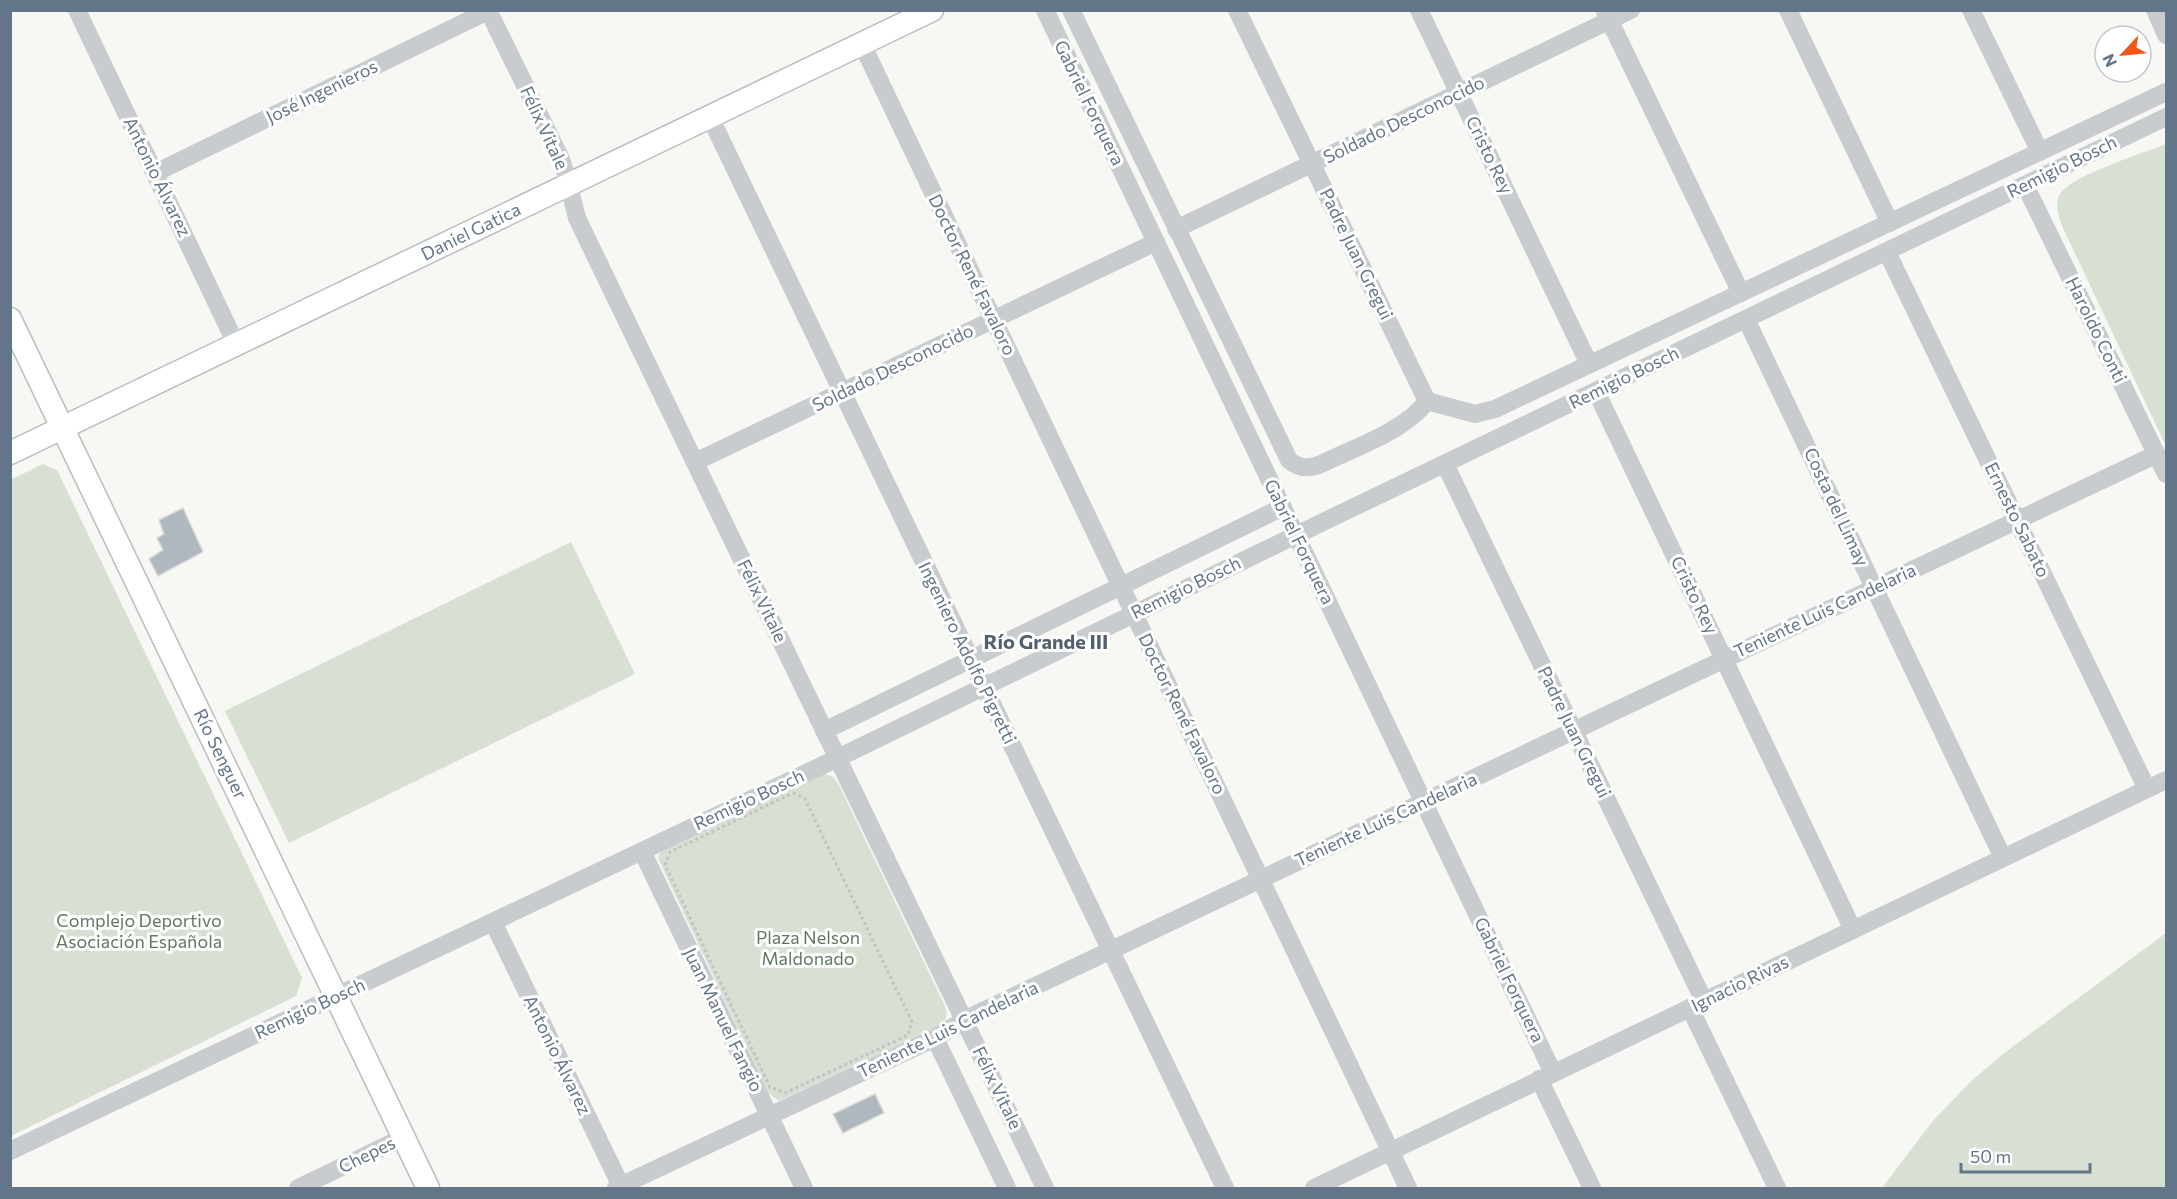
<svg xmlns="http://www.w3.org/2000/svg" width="2177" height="1199" font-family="Commissioner,sans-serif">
<rect width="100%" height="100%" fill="#f7f7f3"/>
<g fill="#d8e0d4">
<path d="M2166,144V446L2063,228C2059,217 2055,207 2059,196C2068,176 2144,153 2166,144Z"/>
<polygon points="43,464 57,470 302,978 296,996 11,1136 10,480"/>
<polygon points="571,542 635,674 289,843 225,711"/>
<path d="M824,774L832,776L838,783L945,1006C949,1016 946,1021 938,1027L779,1101L768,1093L658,858L660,852Z"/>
<polygon points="2166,933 2166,1188 1882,1188 1932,1122 1970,1082 2007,1051"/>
</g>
<g fill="#b0b8bf" stroke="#d8d9d6" stroke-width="1.5">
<polygon points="183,508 203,552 158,576 149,559 163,550 157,538 164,534 159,520"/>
<polygon points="875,1094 884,1113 843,1133 833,1114"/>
</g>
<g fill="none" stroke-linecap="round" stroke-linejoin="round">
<g stroke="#b9bdc1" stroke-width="25">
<g id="major">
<polyline points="10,319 428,1188"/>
<polyline points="10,453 932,10"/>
</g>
</g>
<polygon stroke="#c2c3c5" stroke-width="3" stroke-dasharray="3 3" stroke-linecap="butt" points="793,793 805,799 912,1022 908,1035 785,1093 770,1087 665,865 670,852"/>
<g stroke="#c9cccf" stroke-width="18">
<polyline points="77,10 236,344"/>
<polyline points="488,10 560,157 566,174 577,218 1045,1188"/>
<polyline points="1045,10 1553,1073"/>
<path d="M1071,10L1289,460C1299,469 1309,469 1321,464C1355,447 1404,432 1427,401"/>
<polyline points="1237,10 1427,401"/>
<polyline points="1419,10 1589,364"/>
<polyline points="1788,10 1890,223"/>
<polyline points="1971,10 2040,152"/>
<polyline points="2155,10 2166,35"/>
<polyline points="1605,11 1741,293"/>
<polyline points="862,44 1408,1188"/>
<polyline points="710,117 1225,1188"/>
<polyline points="155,173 490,10"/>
<polyline points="2025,185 2166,474"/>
<polyline points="1176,229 1631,10"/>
<polyline points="1887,252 2147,789"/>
<polyline points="1746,319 2003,858"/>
<polyline points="1596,391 1853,930"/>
<polyline points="1427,401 1475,414 1495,409 2166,92"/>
<polyline points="695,462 1156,242"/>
<polyline points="1445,464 1704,1001"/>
<polyline points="824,731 1283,507"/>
<polyline points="642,851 804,1188"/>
<polyline points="493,922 622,1188"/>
<polyline points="1690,1008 1777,1188"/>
<polyline points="935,1038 1007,1188"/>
<polyline points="1539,1079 1592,1188"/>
<polyline points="10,1151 838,758 1296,535 2166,117"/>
<polyline points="298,1188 404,1137"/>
<polyline points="616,1188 935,1038 964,1020 2157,454"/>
<polyline points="1314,1188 2166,780"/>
</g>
<use href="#major" stroke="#fff" stroke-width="22"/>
</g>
<g text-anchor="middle" stroke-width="6" stroke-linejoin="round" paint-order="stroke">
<g font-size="18" fill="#637588" stroke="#fff">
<text transform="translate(322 92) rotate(-26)" y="6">José Ingenieros</text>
<text transform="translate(1089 103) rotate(64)" y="6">Gabriel Forquera</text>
<text transform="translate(1404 120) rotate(-26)" y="6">Soldado Desconocido</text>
<text transform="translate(544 128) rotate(65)" y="6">Félix Vitale</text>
<text transform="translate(1489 155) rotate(64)" y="6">Cristo Rey</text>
<text transform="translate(2062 167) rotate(-26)" y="6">Remigio Bosch</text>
<text transform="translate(157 177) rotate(64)" y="6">Antonio Álvarez</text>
<text transform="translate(471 232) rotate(-26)" y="6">Daniel Gatica</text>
<text transform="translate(1356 254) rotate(64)" y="6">Padre Juan Gregui</text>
<text transform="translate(972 275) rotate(64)" y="6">Doctor René Favaloro</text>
<text transform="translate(2096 330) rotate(64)" y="6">Haroldo Conti</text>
<text transform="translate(893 368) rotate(-26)" y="6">Soldado Desconocido</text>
<text transform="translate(1624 378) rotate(-26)" y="6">Remigio Bosch</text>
<text transform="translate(1836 507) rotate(65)" y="6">Costa del Limay</text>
<text transform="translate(2017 520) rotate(64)" y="6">Ernesto Sabato</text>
<text transform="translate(1299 542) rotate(64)" y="6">Gabriel Forquera</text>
<text transform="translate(1186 588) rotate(-26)" y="6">Remigio Bosch</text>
<text transform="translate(1694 595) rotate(64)" y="6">Cristo Rey</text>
<text transform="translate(762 601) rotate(64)" y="6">Félix Vitale</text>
<text transform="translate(1825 611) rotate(-25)" y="6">Teniente Luis Candelaria</text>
<text transform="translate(967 653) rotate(64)" y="6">Ingeniero Adolfo Pigretti</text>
<text transform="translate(1182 714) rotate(64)" y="6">Doctor René Favaloro</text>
<text transform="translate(1574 732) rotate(64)" y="6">Padre Juan Gregui</text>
<text transform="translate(220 754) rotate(64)" y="6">Río Senguer</text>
<text transform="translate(749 800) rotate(-25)" y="6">Remigio Bosch</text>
<text transform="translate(1386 820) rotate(-25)" y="6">Teniente Luis Candelaria</text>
<text transform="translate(1509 980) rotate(64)" y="6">Gabriel Forquera</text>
<text transform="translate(1740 984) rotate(-26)" y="6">Ignacio Rivas</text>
<text transform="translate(310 1009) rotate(-25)" y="6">Remigio Bosch</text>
<text transform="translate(723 1020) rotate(64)" y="6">Juan Manuel Fangio</text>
<text transform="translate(948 1030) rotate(-26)" y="6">Teniente Luis Candelaria</text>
<text transform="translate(557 1055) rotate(64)" y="6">Antonio Álvarez</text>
<text transform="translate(997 1088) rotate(64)" y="6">Félix Vitale</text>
<text transform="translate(367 1155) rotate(-26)" y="6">Chepes</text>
</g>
<g font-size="18" fill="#63795f" stroke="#fff">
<text x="139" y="927">Complejo Deportivo<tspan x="139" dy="21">Asociación Española</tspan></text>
<text x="808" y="944">Plaza Nelson<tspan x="808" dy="21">Maldonado</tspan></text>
</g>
<g font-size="20" font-weight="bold" fill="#525f6c" stroke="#fff">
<text x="1046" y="649">Río Grande III</text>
</g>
</g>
<rect width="2177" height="1199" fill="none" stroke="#637588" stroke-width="24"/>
<g transform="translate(2123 54) rotate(244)"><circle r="28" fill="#ffffff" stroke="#c1c8cf" stroke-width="1.5"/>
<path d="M0-4.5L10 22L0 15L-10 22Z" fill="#f35718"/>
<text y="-9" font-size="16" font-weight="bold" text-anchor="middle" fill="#637588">N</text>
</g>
<path d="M1961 1163v9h129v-9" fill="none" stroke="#637588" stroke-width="3"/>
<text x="1970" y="1163" font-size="18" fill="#637588" stroke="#ffffff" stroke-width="4.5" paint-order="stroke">50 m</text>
</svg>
